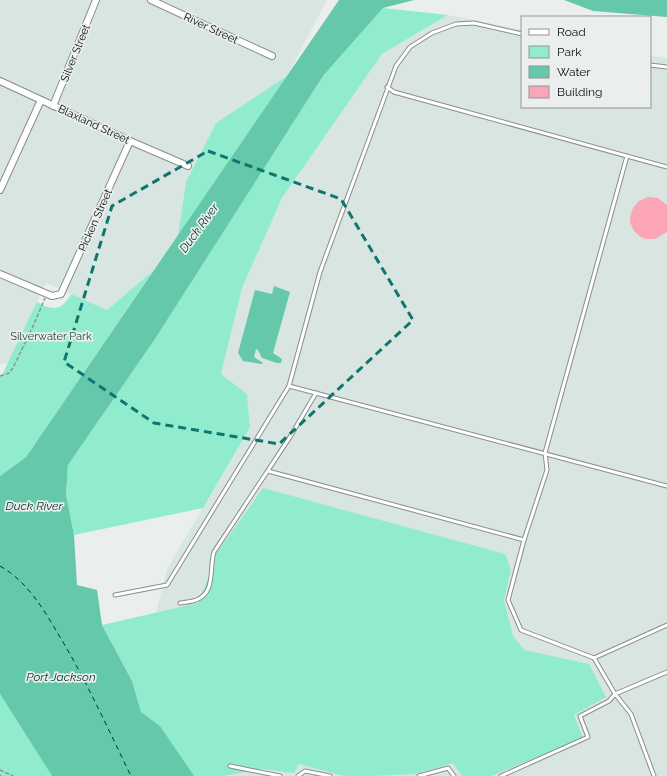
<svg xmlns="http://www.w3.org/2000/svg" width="667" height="776" font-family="Raleway,sans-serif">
<rect width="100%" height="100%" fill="#eaefed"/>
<g fill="#d8e5e0">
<polygon points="0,0 327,0 287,76 216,123 186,182 178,236 153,271 107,310 46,283 9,362 0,365"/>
<polygon points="448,15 522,30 522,107 650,107 650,56 667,58 667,776 195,776 139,680 167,569 250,427 247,394 221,374 242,288 282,198 382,54"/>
</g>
<g fill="#91ecce">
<polygon points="383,8 448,15 382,54 282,198 242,288 221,374 247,394 250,427 203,508 74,535 66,494 68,465 155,339 323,76"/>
<polygon points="287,76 178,236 186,182 216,123"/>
<path d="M153,271L26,457L0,476V375H2L37,302C52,311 62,311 71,294L107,310Z"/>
<polygon points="263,488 505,554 511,570 504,600 513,636 524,650 589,664 606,697 574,715 583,738 491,776 462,776 453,763 415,774 371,776 344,776 299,764 294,773 262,769 224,776 193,776 141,712 132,681 102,625 198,603 209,576 214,557"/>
<polygon points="0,694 52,776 0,776"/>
</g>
<g fill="#66c8aa">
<polygon points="339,0 414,0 383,8 323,76 155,339 68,465 66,494 74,535 77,585 97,590 102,625 132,681 141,712 160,726 194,776 52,776 0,694 0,476 26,457"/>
<polygon points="564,0 667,0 667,17 593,11"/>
<polygon points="274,286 290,292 273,353 282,359 281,363 277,363 262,358 258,350 256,349 254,357 263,363 262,364 243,361 238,353 255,290 272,294"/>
</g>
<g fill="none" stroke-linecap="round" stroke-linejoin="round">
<path stroke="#043327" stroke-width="1" stroke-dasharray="5 4" stroke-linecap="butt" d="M0,566C28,582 44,610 60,637C87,682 108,729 131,776"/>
</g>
<polygon fill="#fba5b7" points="648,197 658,198 667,205 667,232 655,239 646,239 641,237 634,231 630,222 630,217 633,208 639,201"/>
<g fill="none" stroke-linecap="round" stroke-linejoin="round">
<g stroke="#898d8b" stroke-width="5">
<g id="service">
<polyline points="650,65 667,67"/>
<polyline points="387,87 394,92 667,167"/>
<polyline points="627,156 545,453 547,470 524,540 508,600 521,630 594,658 615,694 631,714 654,776"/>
<polyline points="289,386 667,486"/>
<polyline points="268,471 524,540"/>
<polyline points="115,595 167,585 289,386 320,272 396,66 410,47 432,33 456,24 474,23 522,34"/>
<path d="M180,603C185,602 192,602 196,600C216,593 209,568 214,552L290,437L316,393"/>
<polyline points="594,658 667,625"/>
<polyline points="230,766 280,776"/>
<polyline points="298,776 305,771 330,776"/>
<polyline points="419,776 448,768 454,776"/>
<polyline points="501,776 588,737 580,716 609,701 615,694 667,672"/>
</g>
</g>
<g stroke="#898d8b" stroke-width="8">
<g id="minor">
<polyline points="151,0 272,56"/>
<polyline points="0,81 130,141 188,166"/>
<polyline points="53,106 96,0"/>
<polyline points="0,190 41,100"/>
<polyline points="0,274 52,296 61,294 130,141"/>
</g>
</g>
<g stroke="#8f9291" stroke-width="1.5" stroke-dasharray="4 2" stroke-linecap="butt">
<polyline points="0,376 9,373 13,368 34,324 45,298"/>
<polyline points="0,770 13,776"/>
<polyline points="0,775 1,776"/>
</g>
<use href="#service" stroke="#fff" stroke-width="3"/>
<use href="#minor" stroke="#fff" stroke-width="6"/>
</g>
<path fill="none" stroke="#0f766e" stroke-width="3" stroke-dasharray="8 5" stroke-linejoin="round" d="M208,151L341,199L413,320L279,444L154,423L64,362L112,206Z"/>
<g text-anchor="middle" stroke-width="3.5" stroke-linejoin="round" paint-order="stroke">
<g font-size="11" fill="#0b0d0c" stroke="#eaefed">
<text transform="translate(211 28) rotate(25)" y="4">River Street</text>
<text transform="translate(75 53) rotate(-68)" y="4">Silver Street</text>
<text transform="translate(94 124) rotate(25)" y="4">Blaxland Street</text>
<text transform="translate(95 220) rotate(-66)" y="4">Picken Street</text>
</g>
<g font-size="11" fill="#1e493c" stroke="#eaefed">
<text x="51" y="340">Silverwater Park</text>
</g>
<g font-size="12" font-style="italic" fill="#043327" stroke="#eaefed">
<text transform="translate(199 228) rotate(-54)" y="4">Duck River</text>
<text x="34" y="510">Duck River</text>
<text x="61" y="681">Port Jackson</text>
</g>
</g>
<rect x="521" y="16" width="130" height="92" fill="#eaefed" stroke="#919593"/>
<rect x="529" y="29" width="20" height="6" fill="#ffffff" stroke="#919593"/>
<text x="557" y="36" font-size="12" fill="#0b0d0c">Road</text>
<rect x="529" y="46" width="20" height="12" fill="#91ecce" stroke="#919593"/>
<text x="557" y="56" font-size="12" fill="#0b0d0c">Park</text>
<rect x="529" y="66" width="20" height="12" fill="#66c8aa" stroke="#919593"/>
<text x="557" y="76" font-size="12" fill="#0b0d0c">Water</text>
<rect x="529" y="86" width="20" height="12" fill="#fba5b7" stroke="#919593"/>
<text x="557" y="96" font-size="12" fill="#0b0d0c">Building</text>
</svg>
